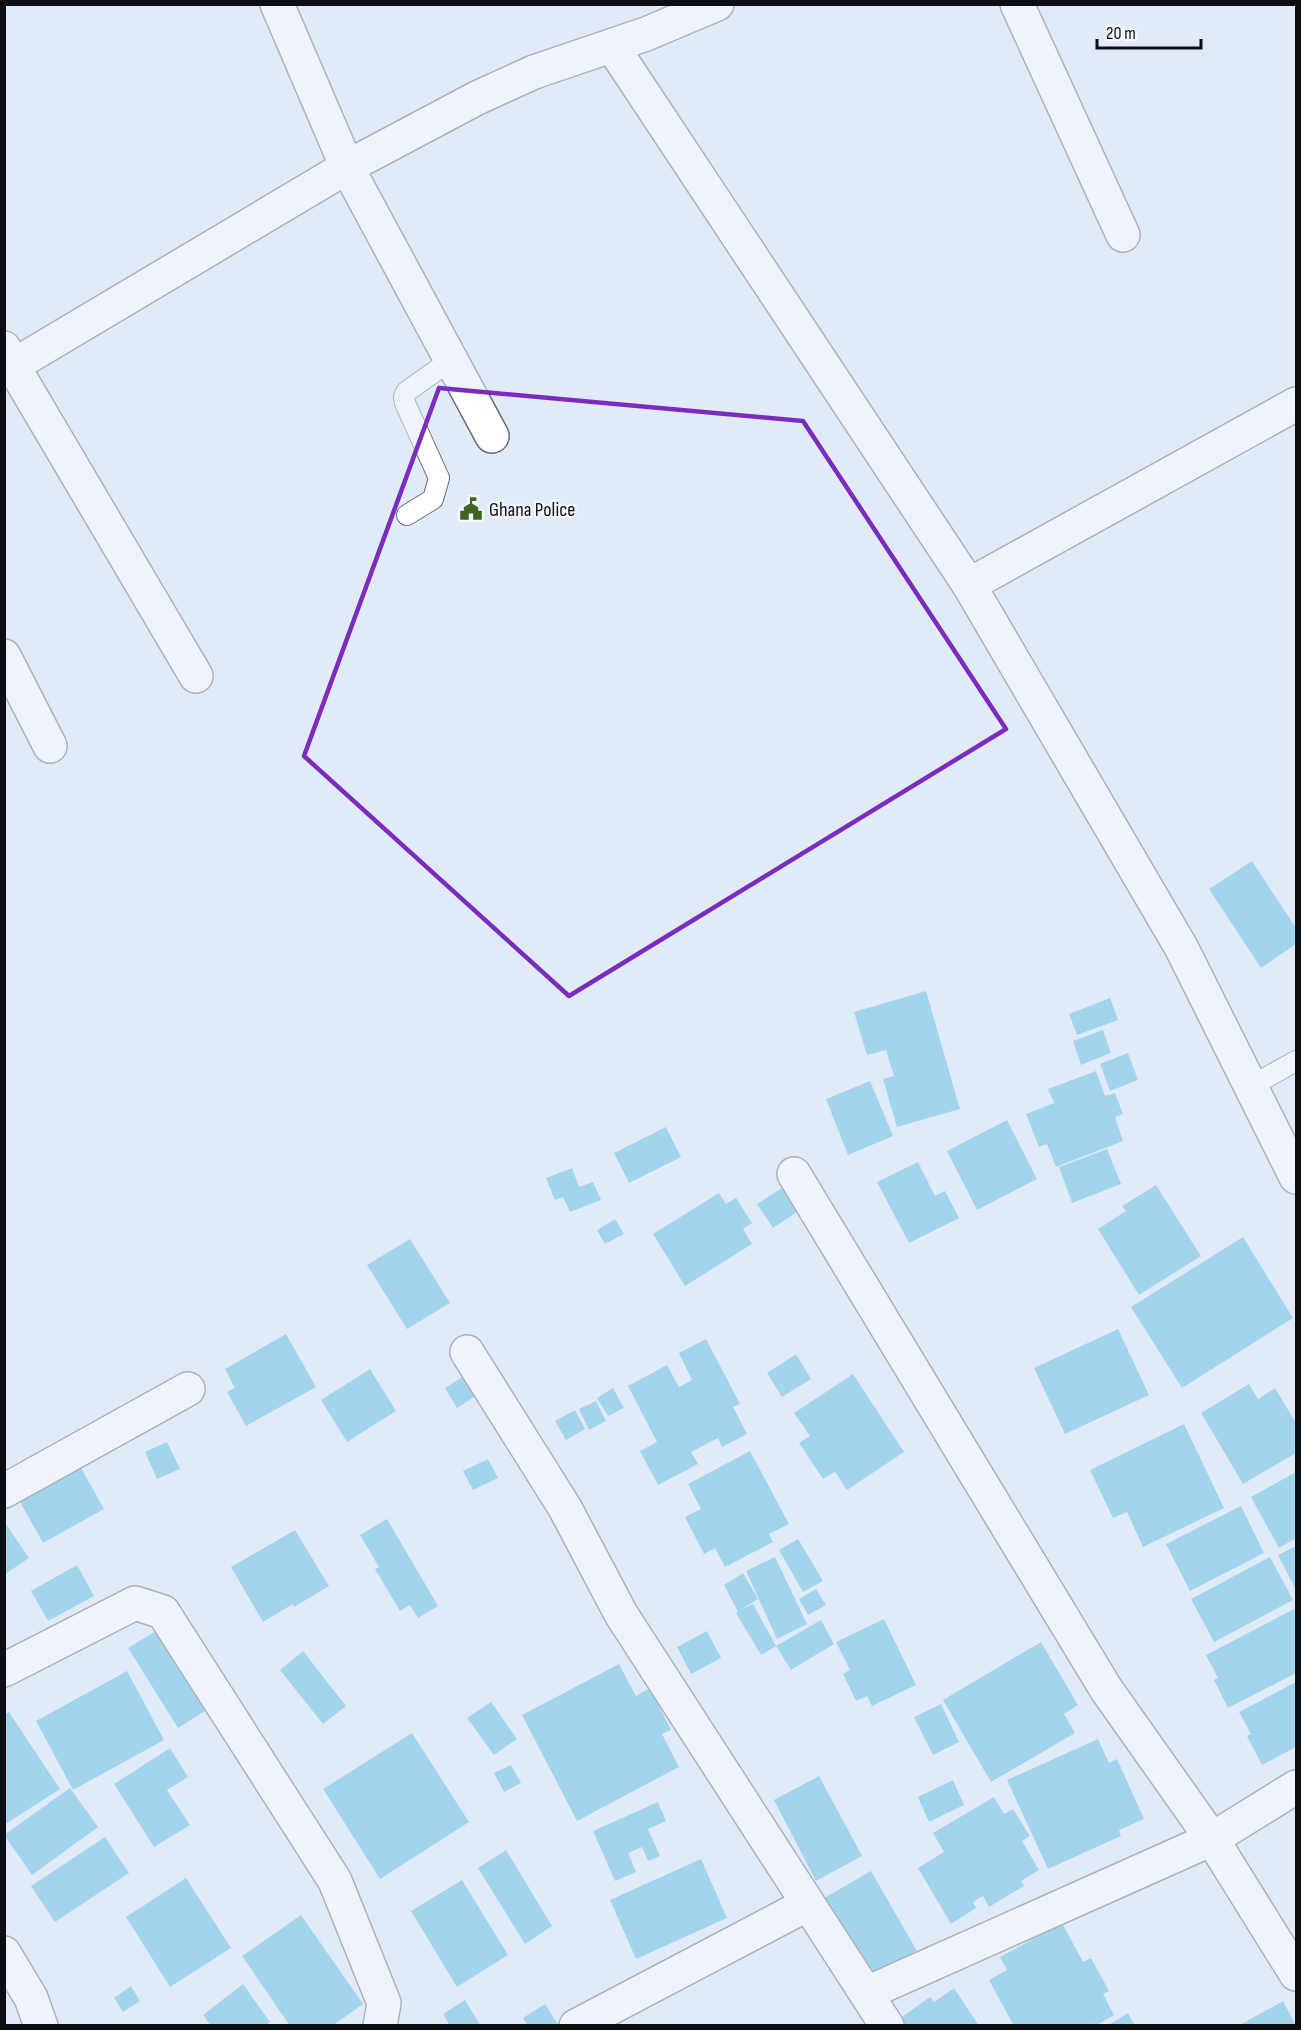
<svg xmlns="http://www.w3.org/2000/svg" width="1301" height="2030" font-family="'Sofia Sans Condensed',sans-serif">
<rect width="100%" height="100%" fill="#e1ebf8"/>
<g fill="#58b8e2">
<polygon points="1252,861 1296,928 1296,944 1261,968 1209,889"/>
<polygon points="926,991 960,1109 897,1127 883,1079 894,1076 886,1050 867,1055 854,1012"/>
<polygon points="1110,998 1118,1020 1077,1035 1069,1014"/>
<polygon points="1103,1030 1111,1053 1081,1065 1073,1041"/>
<polygon points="1128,1053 1138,1080 1110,1091 1100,1064"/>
<polygon points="1096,1071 1105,1096 1115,1093 1123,1114 1115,1117 1123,1141 1056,1167 1047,1144 1039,1147 1026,1114 1054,1103 1048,1089"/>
<polygon points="870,1081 893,1136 848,1155 826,1099"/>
<polygon points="1007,1120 1037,1179 977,1210 947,1151"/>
<polygon points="666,1127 681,1157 629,1183 614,1153"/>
<polygon points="1107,1149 1121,1184 1072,1203 1059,1167"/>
<polygon points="918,1162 935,1196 945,1191 959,1218 909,1243 877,1182"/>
<polygon points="572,1168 579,1187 593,1182 601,1200 570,1212 563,1197 555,1200 546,1178"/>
<polygon points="1156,1185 1201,1256 1139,1295 1098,1229 1126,1211 1122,1206"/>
<polygon points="785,1186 800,1210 773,1228 757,1204"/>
<polygon points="719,1193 726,1204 736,1198 752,1223 743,1229 752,1244 685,1286 653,1234"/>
<polygon points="615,1219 624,1234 605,1244 597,1230"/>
<polygon points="1243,1237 1293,1318 1182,1388 1131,1307"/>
<polygon points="410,1239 450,1303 407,1329 367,1265"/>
<polygon points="1118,1329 1149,1395 1065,1434 1034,1368"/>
<polygon points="286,1334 316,1387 246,1426 227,1392 235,1388 225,1369"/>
<polygon points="706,1339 740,1404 733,1407 747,1434 722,1447 718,1438 691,1452 698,1464 658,1485 640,1451 657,1442 628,1386 667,1365 679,1387 692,1380 679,1353"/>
<polygon points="796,1354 811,1379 782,1397 767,1373"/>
<polygon points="370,1369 396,1411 347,1442 321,1400"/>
<polygon points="853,1374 904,1452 847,1490 835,1472 823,1479 799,1443 810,1436 794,1413"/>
<polygon points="464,1376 477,1395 457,1408 445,1388"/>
<polygon points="1249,1384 1258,1399 1275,1388 1296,1423 1296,1453 1243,1484 1201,1413"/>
<polygon points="613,1388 624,1408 608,1416 597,1398"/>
<polygon points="596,1401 606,1421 589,1430 579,1409"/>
<polygon points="575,1410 585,1429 566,1440 555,1421"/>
<polygon points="1184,1424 1224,1508 1143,1547 1127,1512 1113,1518 1090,1470"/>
<polygon points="167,1442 180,1469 157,1479 145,1452"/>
<polygon points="750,1451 789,1524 769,1534 773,1542 725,1567 715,1548 704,1554 685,1517 701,1509 688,1484"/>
<polygon points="76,1459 104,1509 43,1543 15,1493"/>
<polygon points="488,1459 498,1478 473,1490 463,1471"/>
<polygon points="1296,1472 1296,1538 1279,1548 1251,1497"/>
<polygon points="1241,1506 1264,1553 1190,1591 1166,1544"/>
<polygon points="387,1519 438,1606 418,1618 410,1605 400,1611 375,1569 379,1567 360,1535"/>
<polygon points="4,1521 29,1558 4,1575"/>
<polygon points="295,1530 329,1586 294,1607 293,1604 263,1622 231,1567"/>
<polygon points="798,1539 823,1581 803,1592 779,1550"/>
<polygon points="1296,1546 1296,1590 1278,1555"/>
<polygon points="775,1557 807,1624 777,1639 746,1571"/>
<polygon points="1270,1557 1293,1600 1214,1642 1191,1599"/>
<polygon points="77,1565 94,1596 48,1621 31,1591"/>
<polygon points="743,1573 758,1599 742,1609 753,1604 776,1646 761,1655 736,1613 738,1612 724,1585"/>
<polygon points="816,1589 826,1605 808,1615 799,1599"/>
<polygon points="1294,1609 1296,1613 1296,1673 1228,1708 1214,1680 1218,1678 1206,1655"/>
<polygon points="884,1619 916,1685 872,1706 867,1696 856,1701 843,1674 850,1670 836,1642"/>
<polygon points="821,1620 834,1644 791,1670 776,1646"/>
<polygon points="164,1626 213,1706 178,1728 128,1648"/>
<polygon points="707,1631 721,1658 691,1674 677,1647"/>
<polygon points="1041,1642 1078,1705 1064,1714 1075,1733 991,1782 943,1700"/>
<polygon points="303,1651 346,1706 323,1724 280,1670"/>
<polygon points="619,1664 636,1696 650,1688 671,1730 662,1734 679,1767 577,1821 522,1715"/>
<polygon points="127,1671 164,1740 73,1790 36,1721"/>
<polygon points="1296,1682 1296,1747 1262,1765 1247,1736 1251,1734 1239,1712"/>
<polygon points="491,1702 517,1739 494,1755 467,1718"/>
<polygon points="941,1704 959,1742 933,1755 914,1717"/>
<polygon points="9,1712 60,1789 4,1825 4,1715"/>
<polygon points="412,1733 469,1822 380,1879 323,1789"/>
<polygon points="1098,1739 1109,1763 1117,1759 1144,1819 1119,1830 1121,1836 1048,1869 1007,1780"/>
<polygon points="170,1748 188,1777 167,1790 190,1825 154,1847 114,1784"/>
<polygon points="511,1765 521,1783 504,1792 494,1773"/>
<polygon points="819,1776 862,1856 816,1881 774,1800"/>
<polygon points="953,1780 964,1805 929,1822 918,1797"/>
<polygon points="70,1788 98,1827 32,1875 4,1835"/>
<polygon points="994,1797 1004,1814 1013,1809 1030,1836 1022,1841 1039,1870 1021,1881 1024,1886 989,1907 983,1896 973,1902 976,1908 951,1924 918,1868 944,1852 933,1833"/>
<polygon points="658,1802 666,1821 648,1829 660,1856 648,1861 642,1847 628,1853 636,1872 615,1881 593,1831"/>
<polygon points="105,1837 129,1873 55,1922 31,1886"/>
<polygon points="506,1850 552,1926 525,1944 478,1868"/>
<polygon points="701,1859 727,1918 636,1959 610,1900"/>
<polygon points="871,1871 917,1951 864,1981 819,1901"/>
<polygon points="186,1878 231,1948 170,1987 126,1917"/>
<polygon points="462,1880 508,1955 457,1987 411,1911"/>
<polygon points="301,1915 363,2004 332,2026 290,2026 242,1956"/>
<polygon points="1062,1923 1083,1962 1091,1958 1109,1991 1103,1994 1114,2015 1095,2026 1091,2023 1087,2026 1014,2026 989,1980 1007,1970 1000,1957"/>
<polygon points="243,1984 270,2022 265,2026 211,2026 203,2015"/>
<polygon points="131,1986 140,2001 123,2012 114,1998"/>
<polygon points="954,1988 979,2026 897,2026 895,2022 930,1997 934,2002"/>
<polygon points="465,2000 481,2026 450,2026 443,2014"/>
<polygon points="1283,2001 1296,2026 1238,2026"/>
<polygon points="545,2004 559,2026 528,2026 523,2018"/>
<polygon points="1128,2013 1135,2026 1107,2026"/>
</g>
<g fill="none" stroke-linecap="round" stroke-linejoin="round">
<g stroke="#646d78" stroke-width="22">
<g id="service">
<polyline points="407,515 433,499 439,478 405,403 404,397 406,392 451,360"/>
<polyline points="1251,1086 1296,1061"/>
</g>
</g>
<g stroke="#646d78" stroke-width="36">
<g id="minor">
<polyline points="277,4 347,167 492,436"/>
<polyline points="1017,4 1123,235"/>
<polyline points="612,46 969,585 1181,947 1296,1177"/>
<polyline points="4,348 13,366 196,676"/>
<polyline points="4,371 347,167 477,98 534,72 646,34 717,4"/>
<polyline points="969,585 1296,404"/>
<polyline points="4,656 50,746"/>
<polyline points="794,1174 1106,1689 1212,1839 1296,1974"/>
<polyline points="467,1352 565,1508 621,1614 887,2026"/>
<polyline points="4,1491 188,1389"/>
<polyline points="4,1670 135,1603 163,1612 335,1881 384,2003 380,2026"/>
<polyline points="4,1953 31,1998 41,2026"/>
<polyline points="867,1993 1212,1839 1296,1787"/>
<polyline points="576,2026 808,1904"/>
</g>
</g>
<use href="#service" stroke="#fff" stroke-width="20"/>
<use href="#minor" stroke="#fff" stroke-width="33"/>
</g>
<path d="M0 0H1301V2030H0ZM439,388L803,421L1006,729L569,996L304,756Z" fill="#e1ebf8" fill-opacity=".55" fill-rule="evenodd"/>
<path fill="none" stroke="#7b2cbf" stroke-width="4.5" stroke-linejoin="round" d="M439,388L803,421L1006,729L569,996L304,756Z"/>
<defs>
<g id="civic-bare" transform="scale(1.8)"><path d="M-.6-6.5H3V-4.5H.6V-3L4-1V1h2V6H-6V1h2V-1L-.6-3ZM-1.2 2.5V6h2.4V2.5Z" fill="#3f6621" stroke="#f3f7fd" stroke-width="2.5" paint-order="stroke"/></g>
</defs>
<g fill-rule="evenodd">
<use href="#civic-bare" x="471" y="509"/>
</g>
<g text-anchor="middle" stroke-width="4.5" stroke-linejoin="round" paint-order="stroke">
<g font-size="20" fill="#0b0e12" stroke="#f3f7fd" text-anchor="start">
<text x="489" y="516">Ghana Police</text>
</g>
</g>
<rect width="1301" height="2030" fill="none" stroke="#0b0e12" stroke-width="12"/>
<path d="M1097 39v9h104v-9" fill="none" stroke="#0b0e12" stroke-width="3"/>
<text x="1106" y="39" font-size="18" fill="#0b0e12" stroke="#f3f7fd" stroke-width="4.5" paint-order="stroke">20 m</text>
</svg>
